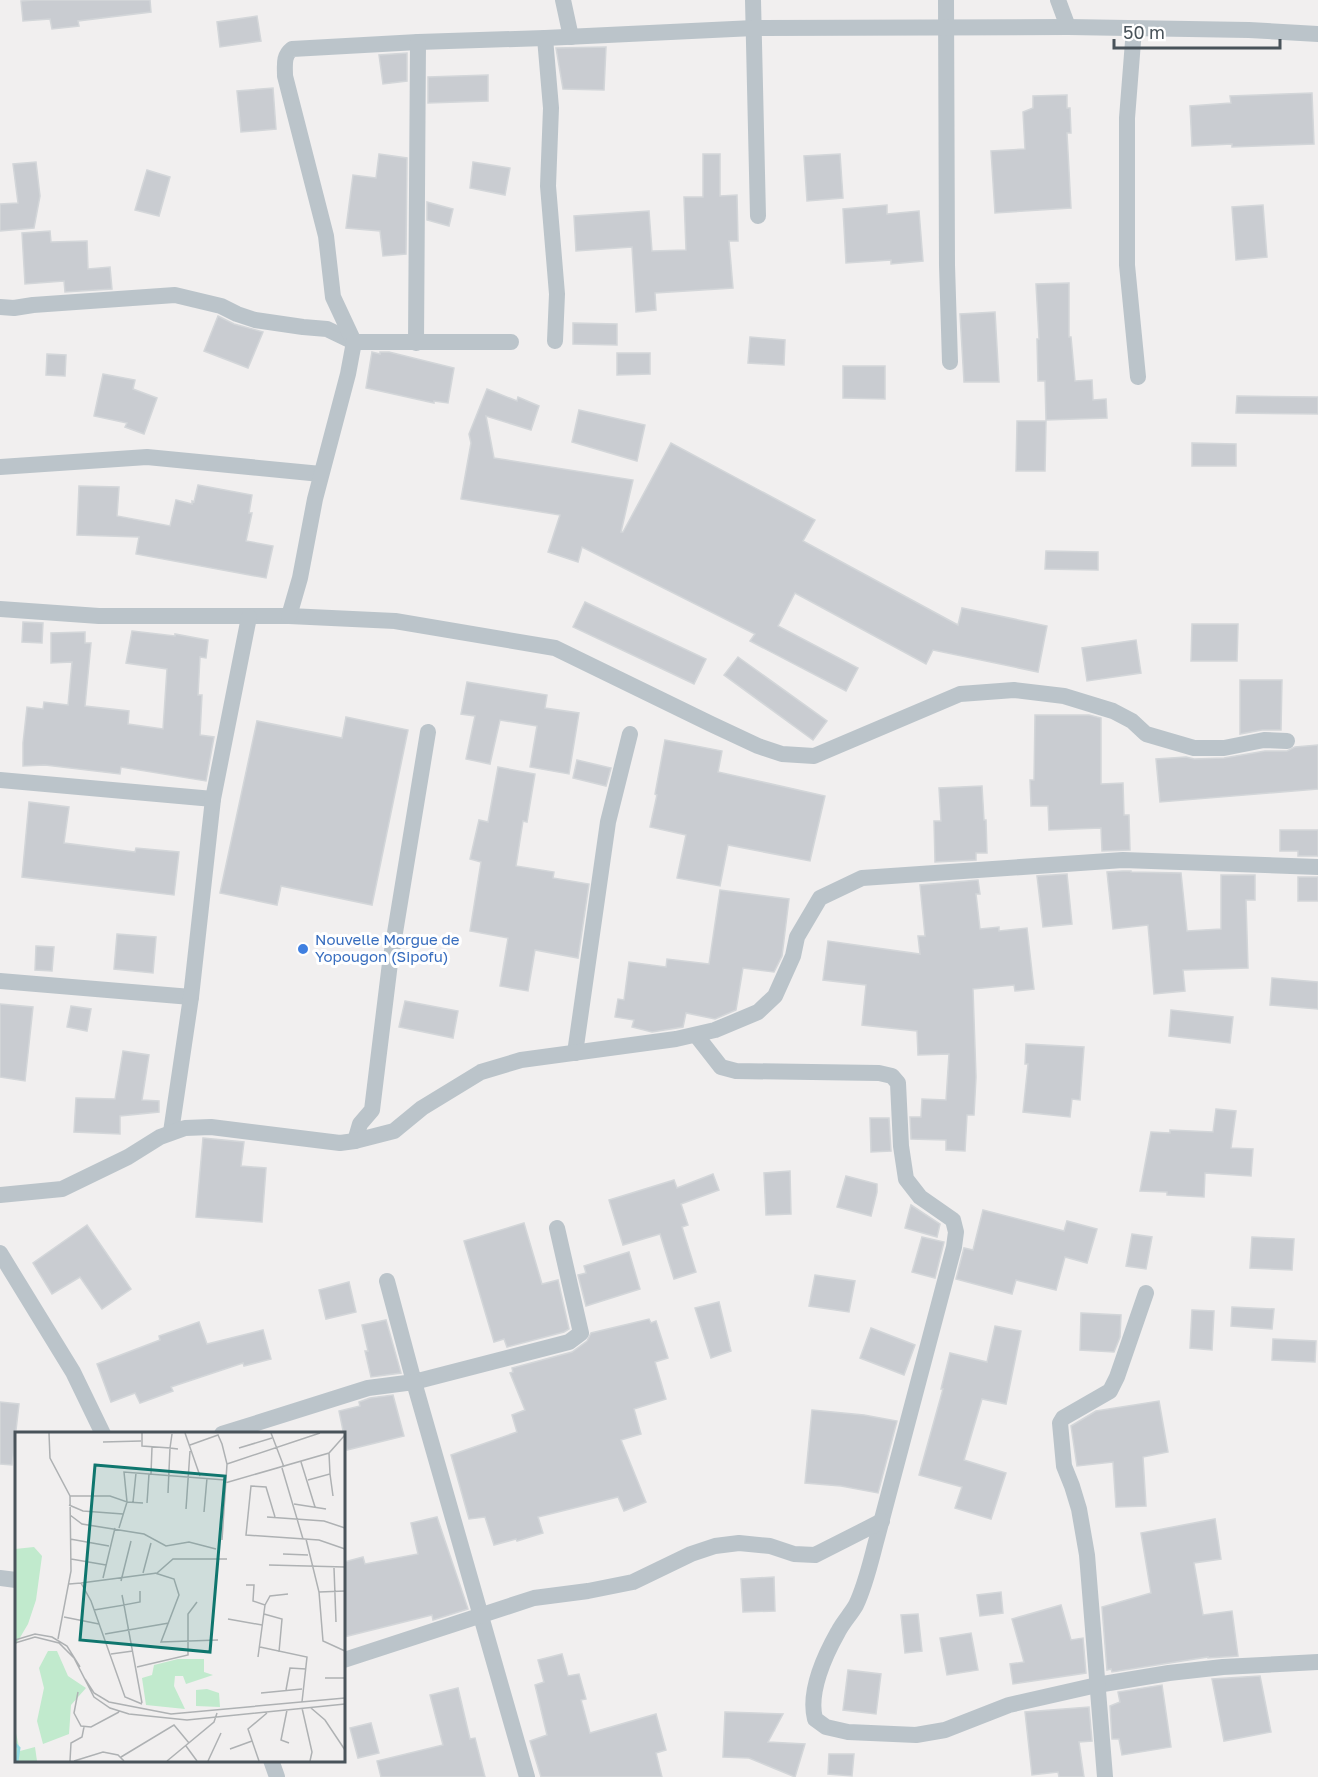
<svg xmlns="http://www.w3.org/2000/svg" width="1318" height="1777" font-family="'Golos Text',sans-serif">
<rect width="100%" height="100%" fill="#f1efef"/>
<g fill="#c9ccd1" stroke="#d3d6d9" stroke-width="1.5">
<polygon points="34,0 150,0 151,12 78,21 79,26 52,29 50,19 23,21 21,1"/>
<polygon points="257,16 261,41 220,47 217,22"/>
<polygon points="606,47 604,90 563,89 556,48"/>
<polygon points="407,53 407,81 383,84 379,55"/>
<polygon points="488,75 488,101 428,103 428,77"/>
<polygon points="273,88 276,129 241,132 237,91"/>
<polygon points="1312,93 1314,144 1232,147 1232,144 1192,146 1190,106 1231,103 1230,96"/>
<polygon points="1067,95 1067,108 1070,108 1071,133 1067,133 1071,208 995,213 991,151 1025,149 1023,112 1033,108 1033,96"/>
<polygon points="379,154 407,158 406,254 383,256 380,231 346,228 353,175 376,178"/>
<polygon points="703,154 720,154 720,196 737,195 738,241 729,241 733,288 655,293 656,310 636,312 632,247 576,251 574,216 649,211 652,251 686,250 684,197 703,197"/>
<polygon points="840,154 843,198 807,201 804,156"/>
<polygon points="36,162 40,196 34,228 0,231 0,204 18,203 13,164"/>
<polygon points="473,162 510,168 505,195 470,188"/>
<polygon points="147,170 170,177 159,216 135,210"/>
<polygon points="427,202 453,209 449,226 427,220"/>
<polygon points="887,205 887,214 919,211 923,261 891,264 891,260 846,263 843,209"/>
<polygon points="1263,205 1267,257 1236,260 1232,207"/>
<polygon points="50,231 51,242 87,241 88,269 110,267 112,289 65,292 64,281 25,284 22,233"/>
<polygon points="1069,283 1069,337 1071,337 1075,381 1092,380 1093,400 1106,399 1107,418 1046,420 1045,381 1038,381 1037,339 1039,339 1036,284"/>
<polygon points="995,312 999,382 964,382 960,314"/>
<polygon points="218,316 234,324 263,332 248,368 204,351"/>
<polygon points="573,323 617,324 617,345 573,344"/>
<polygon points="750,337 785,340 784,365 748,363"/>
<polygon points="372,352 380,354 380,352 389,352 454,368 448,403 434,401 434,403 366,388"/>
<polygon points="617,353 650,353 650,374 617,375"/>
<polygon points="47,354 66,355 65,376 46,375"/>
<polygon points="843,366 885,366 885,399 843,398"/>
<polygon points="103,374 135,380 133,389 157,398 144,434 125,427 127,423 94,416"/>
<polygon points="487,389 517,401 518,397 539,406 531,430 486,416 494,458 633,480 621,532 623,532 671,443 815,520 803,541 958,625 962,608 1047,626 1038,672 933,650 926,664 795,593 778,626 858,668 846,691 750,641 755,634 582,547 578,562 548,552 560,515 461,499 471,443 469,434"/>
<polygon points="1237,396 1318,397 1318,414 1236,413"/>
<polygon points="579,410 645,425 637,461 572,442"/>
<polygon points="1017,421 1046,421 1045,471 1016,471"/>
<polygon points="1192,443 1236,444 1236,466 1192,466"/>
<polygon points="198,485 252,495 249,513 252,513 246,541 273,546 266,578 136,554 139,537 77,535 79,486 119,487 117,516 170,526 176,500 192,504 192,501 194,502"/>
<polygon points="1046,551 1098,552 1098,570 1045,569"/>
<polygon points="585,602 706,659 694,684 573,627"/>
<polygon points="23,622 43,623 42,643 22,642"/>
<polygon points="1192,624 1238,624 1237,661 1191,661"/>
<polygon points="132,631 175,636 175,634 208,640 206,658 200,657 198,695 202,695 200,735 214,737 206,781 121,767 120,774 45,765 23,766 23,743 27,707 43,709 44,702 68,705 72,662 51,663 51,633 85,632 85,643 91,643 85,706 129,711 128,724 163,729 167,669 126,663"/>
<polygon points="1136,640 1141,673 1087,681 1082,648"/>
<polygon points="738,657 827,721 813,740 724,675"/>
<polygon points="1240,680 1282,680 1281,730 1262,730 1240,734"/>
<polygon points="467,682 547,695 545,708 579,713 569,774 530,767 537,726 500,720 490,764 466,759 475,716 461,714"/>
<polygon points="1035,715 1089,715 1101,718 1101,784 1123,783 1124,815 1129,815 1130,850 1102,851 1101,828 1049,830 1048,806 1031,806 1030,780 1034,780"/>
<polygon points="346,717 408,730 372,905 281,886 277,905 220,893 257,721 342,738"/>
<polygon points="665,740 722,751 718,772 825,796 810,861 728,845 720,886 677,878 686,835 650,827 657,795 655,794"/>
<polygon points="1318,745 1318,789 1160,802 1156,759 1186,757 1194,759 1224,758 1265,751 1287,751 1295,747"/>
<polygon points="577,760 611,768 606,786 573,778"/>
<polygon points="498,767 535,774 527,822 523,821 516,866 554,872 553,878 589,884 578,958 535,950 528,991 500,986 508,938 470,931 481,862 470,859 479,820 488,822"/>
<polygon points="982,786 984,820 986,820 987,853 976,853 976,860 935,862 934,821 941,821 939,788"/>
<polygon points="29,802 69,807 64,843 135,852 136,848 179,852 174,895 22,877"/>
<polygon points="1280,830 1318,830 1318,856 1298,856 1298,851 1280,851"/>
<polygon points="1123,871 1131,871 1131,872 1181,873 1187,931 1221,929 1221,875 1255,875 1255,900 1246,900 1248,968 1183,970 1185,991 1154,994 1148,925 1113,929 1107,872"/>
<polygon points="1067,874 1072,924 1043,927 1037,876"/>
<rect x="1298" y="877" width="20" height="24"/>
<polygon points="978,880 980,894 976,894 980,929 999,927 999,931 1027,928 1034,989 1015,991 1014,985 973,989 976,1077 974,1115 967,1115 965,1151 946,1150 946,1140 911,1139 910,1117 921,1117 922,1099 946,1100 949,1054 918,1055 917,1031 862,1025 866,985 823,980 828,941 920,954 918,936 925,936 920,885"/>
<polygon points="720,890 789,899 782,956 774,972 743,968 736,1010 715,1019 686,1013 683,1027 652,1032 632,1027 634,1020 615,1017 618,999 624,1000 629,962 666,967 667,959 709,964"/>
<polygon points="117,934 156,937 153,973 114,969"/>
<polygon points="36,946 54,947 52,971 35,970"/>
<polygon points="1272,978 1318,982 1318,1009 1270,1005"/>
<polygon points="405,1001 458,1011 453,1038 399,1027"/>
<polygon points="0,1004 33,1007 25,1081 0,1077"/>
<polygon points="71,1006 91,1009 87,1031 67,1027"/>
<polygon points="1171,1010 1233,1017 1230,1043 1169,1036"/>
<polygon points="1026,1044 1084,1047 1080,1100 1072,1099 1070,1117 1023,1112 1028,1064 1025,1064"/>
<polygon points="123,1051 149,1055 142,1100 159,1101 159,1112 120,1116 120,1134 74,1132 76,1098 115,1099"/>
<polygon points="1216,1109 1236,1111 1231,1148 1253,1149 1251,1176 1205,1173 1204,1197 1167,1195 1167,1192 1140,1191 1151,1132 1170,1133 1170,1130 1213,1132"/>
<polygon points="870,1118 889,1118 891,1151 871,1152"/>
<polygon points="203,1138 244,1142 241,1166 266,1168 262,1222 196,1217"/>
<polygon points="790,1171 791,1214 766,1215 764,1173"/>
<polygon points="713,1174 719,1190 681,1204 688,1225 682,1227 696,1272 674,1279 660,1234 623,1245 609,1200 674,1180 677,1188"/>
<polygon points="846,1176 877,1184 877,1192 871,1216 837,1207"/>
<polygon points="911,1205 940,1224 937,1237 905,1228"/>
<polygon points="983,1210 1064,1231 1067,1221 1097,1229 1087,1263 1065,1257 1056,1290 1016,1280 1012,1294 956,1279 964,1248 973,1250"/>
<polygon points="524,1223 542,1284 558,1280 569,1329 564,1332 507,1347 504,1339 494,1342 464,1241"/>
<polygon points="87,1225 131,1289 102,1309 80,1277 52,1294 33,1263"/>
<polygon points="1132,1234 1152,1237 1146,1269 1126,1266"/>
<polygon points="922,1237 944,1242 935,1278 912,1272"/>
<polygon points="1252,1237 1294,1239 1292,1270 1250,1268"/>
<polygon points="629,1252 640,1289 586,1306 578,1275 586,1273 584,1266"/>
<polygon points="815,1275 855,1281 849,1312 809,1306"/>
<polygon points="349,1282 356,1312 326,1319 319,1290"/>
<polygon points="719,1302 731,1351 711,1358 695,1308"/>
<polygon points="1232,1307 1274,1309 1272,1329 1231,1326"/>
<polygon points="1192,1310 1214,1311 1212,1350 1190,1348"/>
<polygon points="1081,1313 1121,1315 1120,1337 1114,1352 1080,1350"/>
<polygon points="649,1319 651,1323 656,1321 668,1358 655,1362 666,1399 634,1409 641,1434 621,1440 646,1502 624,1511 618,1497 538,1517 543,1533 517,1541 516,1539 494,1545 485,1517 469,1519 451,1455 517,1432 512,1415 525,1410 510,1373 513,1372 512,1368 572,1352 587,1341 591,1333"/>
<polygon points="386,1320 401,1373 371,1377 365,1351 368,1351 362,1325"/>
<polygon points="199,1322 207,1344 263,1330 271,1359 244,1366 243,1363 171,1387 173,1391 140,1403 135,1393 111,1402 97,1364 160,1340 159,1336"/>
<polygon points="995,1326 1021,1331 1006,1404 982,1399 964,1460 1006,1473 991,1519 955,1508 962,1487 919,1475 943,1389 941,1389 950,1353 987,1362"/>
<polygon points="871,1328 915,1345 904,1375 860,1358"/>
<polygon points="1273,1339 1316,1341 1315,1362 1272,1360"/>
<polygon points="393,1395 404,1436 347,1450 339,1411 360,1406 359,1402 370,1398"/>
<polygon points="1159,1401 1168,1452 1143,1457 1146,1506 1116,1507 1113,1462 1077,1466 1071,1426 1096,1411"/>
<polygon points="0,1402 19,1404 12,1465 0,1464"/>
<polygon points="812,1410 864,1415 897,1421 878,1493 841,1486 805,1483"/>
<polygon points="437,1517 468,1609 433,1620 432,1615 344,1637 344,1562 363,1557 365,1564 418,1554 411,1523"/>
<polygon points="1215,1519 1221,1559 1194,1563 1203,1615 1232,1611 1238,1656 1208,1658 1208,1657 1112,1672 1111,1669 1107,1670 1102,1607 1151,1593 1141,1533"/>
<polygon points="774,1577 775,1611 743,1612 741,1579"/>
<polygon points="1001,1592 1003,1613 980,1616 977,1595"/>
<polygon points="1061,1605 1071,1640 1083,1638 1086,1673 1013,1684 1010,1664 1024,1662 1012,1619"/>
<polygon points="918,1614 922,1651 905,1653 901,1615"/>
<polygon points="971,1633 978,1670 947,1675 940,1638"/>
<polygon points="562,1654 568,1676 579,1674 586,1699 581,1700 590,1733 656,1714 666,1750 656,1753 662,1777 541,1777 530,1741 547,1735 535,1685 544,1682 538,1660"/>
<polygon points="848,1670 881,1674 876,1714 843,1710"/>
<polygon points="1260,1676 1271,1732 1224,1741 1212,1679"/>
<polygon points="1162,1685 1171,1747 1122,1755 1119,1739 1112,1739 1110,1706 1120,1702 1118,1692"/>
<polygon points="458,1688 470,1739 475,1738 485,1777 381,1777 377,1761 443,1745 430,1695"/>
<polygon points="1089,1707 1092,1741 1079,1742 1084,1777 1059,1777 1058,1772 1032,1775 1025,1712"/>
<polygon points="725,1712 783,1714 768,1742 805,1744 795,1777 749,1758 723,1757"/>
<polygon points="371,1723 379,1753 358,1758 350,1728"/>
<polygon points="829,1754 854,1754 852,1776 828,1774"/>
</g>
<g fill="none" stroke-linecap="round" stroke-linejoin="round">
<g stroke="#bbc4ca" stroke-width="16">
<polyline points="563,0 571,37"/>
<polyline points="753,0 758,216"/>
<polyline points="946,0 947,265 950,362"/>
<polyline points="1058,0 1068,27"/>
<polyline points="1134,29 1127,118 1127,265 1138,377"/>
<polyline points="545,38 551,108 548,186 557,294 555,341"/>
<polyline points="0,307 14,308 33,305 175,295 221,306 237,314 255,320 303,327 327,329 354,342"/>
<path d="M354,342L333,297L326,236L285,76C285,65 283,56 292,49L418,42L545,38L754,28L1068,27L1249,30L1318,34"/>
<polyline points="416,343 418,42"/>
<polyline points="0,467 147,457 321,474"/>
<polyline points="0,609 99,616 289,616 395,621 555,648 711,724 758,746 782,754 814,756 960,694 1014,690 1064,696 1113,711 1132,721 1146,734 1194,748 1224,748 1264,740 1287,741"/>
<polyline points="289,616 300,578 315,499 348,374 354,342 511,342"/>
<polyline points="0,780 213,799"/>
<polyline points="0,981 191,997"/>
<path d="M696,1035L721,1067L736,1071L879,1073L892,1076L898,1083L901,1146L906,1179L920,1197L953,1220L956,1232L954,1247L877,1538C871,1560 866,1584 856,1605C851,1614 843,1622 838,1632C825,1655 808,1692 815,1719L826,1727L848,1732L916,1735L945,1730L1009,1705L1097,1685L1169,1673L1223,1667L1318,1662"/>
<polyline points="575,1053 608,822 630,734"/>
<polyline points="171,1132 191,997 213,799 249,617"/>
<polyline points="355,1141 360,1124 372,1110 390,963 428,732"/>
<polyline points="0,1195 62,1189 128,1157 160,1137 185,1128 211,1127 340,1143 355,1141 394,1131 422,1108 481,1072 521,1060 676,1039 715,1030 758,1012 775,996 793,956 797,937 820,898 862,878 1123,860 1318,867"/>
<polyline points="0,1253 73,1372 103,1434"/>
<polyline points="387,1281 414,1382 569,1342 581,1333 557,1228"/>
<polyline points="222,1434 368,1388 414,1382 527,1777"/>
<polyline points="0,1578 16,1580"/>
<polyline points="344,1660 534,1598 588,1591 633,1582 691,1554 715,1546 739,1543 770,1546 794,1554 815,1555 882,1521"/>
<polyline points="271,1760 277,1777"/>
<polyline points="1105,1777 1087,1555 1079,1509 1072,1486 1064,1466 1060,1423 1063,1418 1110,1391 1117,1377 1146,1293"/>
</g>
</g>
<circle fill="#3f7fe0" stroke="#fff" stroke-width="2" cx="303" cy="949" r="6"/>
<g text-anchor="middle" stroke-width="6" stroke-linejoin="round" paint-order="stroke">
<g font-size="15" fill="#366cbe" stroke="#fff" text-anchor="start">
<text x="315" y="945">Nouvelle Morgue de<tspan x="315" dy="17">Yopougon (Sipofu)</tspan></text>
</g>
</g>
<g transform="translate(15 1432)">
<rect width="330" height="330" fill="#f1efef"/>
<path d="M19,115L27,124L21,168L13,192L0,214V117ZM33,219H42L53,244L71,256L56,273L54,302L28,312L22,289L29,256L24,236ZM163,227H189V240L198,243L171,252L168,244H160L159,254L170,277L131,273L127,246L137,243L139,233ZM192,257L204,261L205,275L181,274V258ZM0,297L5,319L20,315L22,329H0Z" fill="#c1eacd"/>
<path fill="none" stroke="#93dae2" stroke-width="3" d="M0,312L4,316L2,329"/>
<path fill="none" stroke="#aeb1b3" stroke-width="1.5" d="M34,1L35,26L55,64L56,139L43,207M127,1V14L155,16L153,61M170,1L185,44M256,1L269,35M157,2L155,16L163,17M88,10L126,9M175,13L203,3L207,12L212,32L207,108M224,16L257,6M286,30L300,75M212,32L305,1M267,36L288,107M136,42L137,15M315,42L318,64M293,48L315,42L314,21M210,51L314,21L330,3M55,64H95L112,70L109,40L210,48M118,70L121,41M132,71L134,42M279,72L311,77M54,73L68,79L108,82M171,77L175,19M189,80L192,46M55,83L67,92L129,102L151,114L174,110L201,117M252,85L309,89L330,96M260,85L251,55L236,54L231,103L304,108L330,117M104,96L112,70L128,71M55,107L94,114M291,107L304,160L308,209L330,219M268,122L293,123M56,127L91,133M254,133L330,135M319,136L321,190M128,141L136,111M140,141L159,147L164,163L146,210L203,208M88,146L100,96M106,149L116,109M66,151L142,141L158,127H212M54,152L66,151L76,169L110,265L127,272M231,153H239L238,169L250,173L243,225M304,160L330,159M107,163L109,173L125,170V159M250,173L255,164L273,162M79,178L109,173L127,271M249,182L267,187L264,220M49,185L84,192M213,187L247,193M90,202L154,191M0,208L20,202L37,205L52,214L65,235M0,211L20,205L44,211L59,226L79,265L95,276L114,282L172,288L330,272M245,215L292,225L287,270M96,222L118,219M122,235L173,223V182L182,170M310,246H330M70,247L79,261L94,270L156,282L330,266M271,258L275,236L291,237M63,260L59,281L66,294L76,295L104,280M246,261L287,257M287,276L297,320L295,329M296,276L310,288L330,318M272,278L266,308L274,311M171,314L182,329M215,317L237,309M106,325L159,293L174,311M55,329L56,311L67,305L69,295M59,329L88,320L103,323L109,329M152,329L199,290L202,281M193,329L206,301M244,329L233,297L252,281"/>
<path fill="#0f766e" fill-opacity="0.15" stroke="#0f766e" stroke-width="3" d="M80,33L210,44L195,220L65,208Z"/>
<rect width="330" height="330" fill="none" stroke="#49535a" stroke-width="3"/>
</g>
<path d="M1114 39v9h166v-9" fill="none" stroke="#49535a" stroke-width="3"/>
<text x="1123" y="39" font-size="18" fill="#49535a" stroke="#ffffff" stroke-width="4.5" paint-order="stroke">50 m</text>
</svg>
